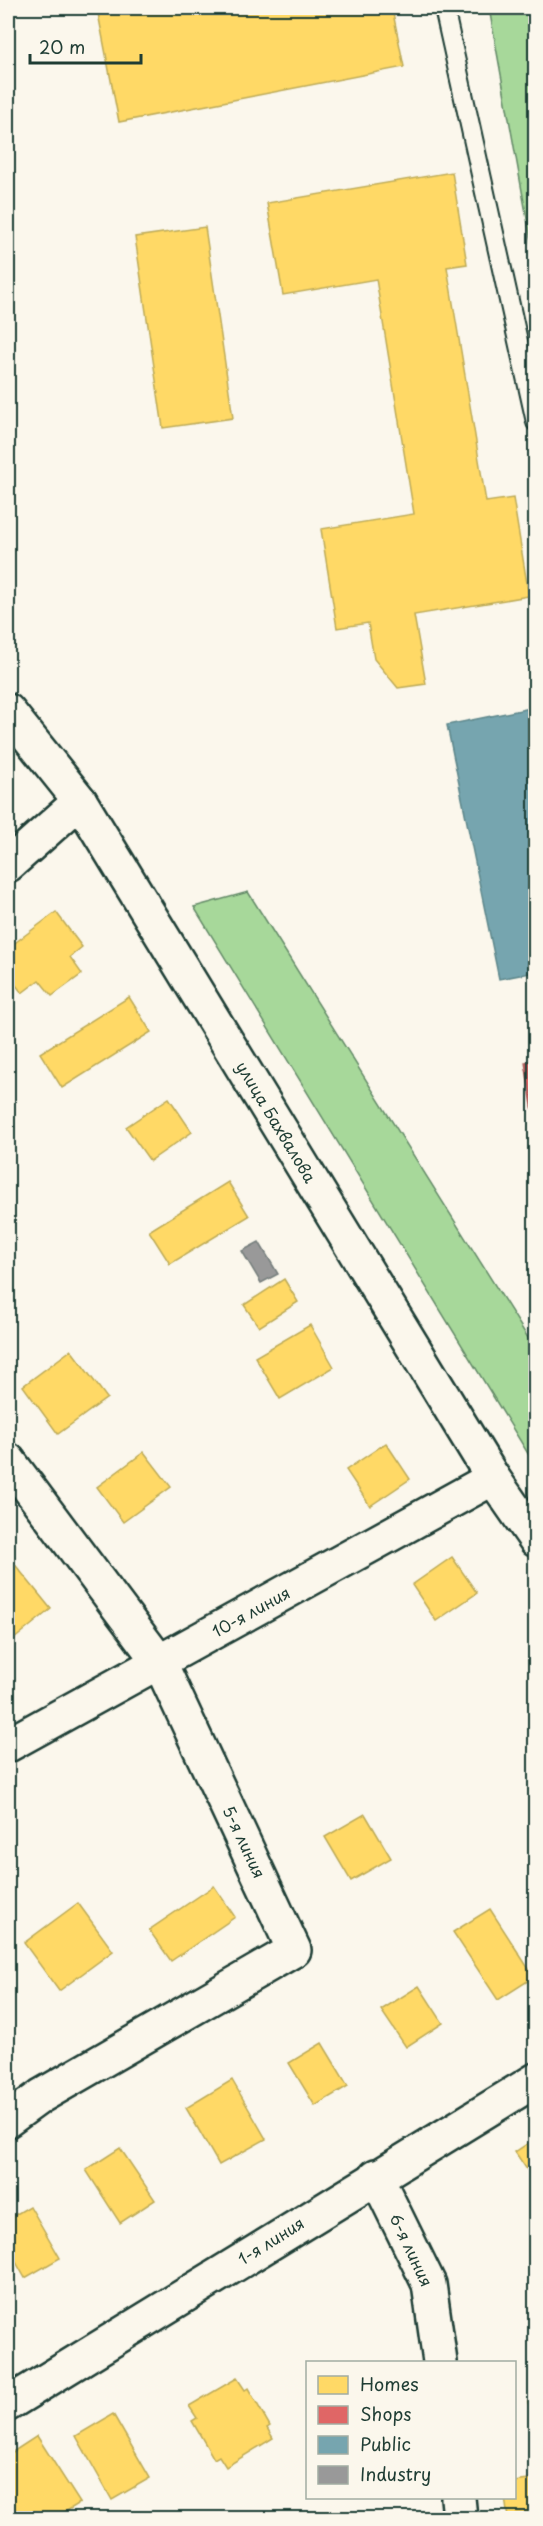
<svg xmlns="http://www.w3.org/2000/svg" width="543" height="2526" font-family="'Playpen Sans',sans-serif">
<rect width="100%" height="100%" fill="#fbf7ec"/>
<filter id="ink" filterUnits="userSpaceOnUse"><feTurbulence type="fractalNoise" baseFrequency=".0167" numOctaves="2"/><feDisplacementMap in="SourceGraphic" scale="12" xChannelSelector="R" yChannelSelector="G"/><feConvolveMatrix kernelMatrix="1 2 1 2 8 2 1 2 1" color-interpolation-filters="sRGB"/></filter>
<g filter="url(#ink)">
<g fill="#a7d89a" stroke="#638a67" stroke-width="1.5">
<polygon points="489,8 535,8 535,263"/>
<polygon points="248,892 535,1349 535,1465 194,907"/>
</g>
<g fill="#ffd966" stroke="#bcaa57" stroke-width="1.5">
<polygon points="97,8 392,8 404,67 119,122"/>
<polygon points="452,172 467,264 447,267 486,502 513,498 529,596 414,615 426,684 398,688 374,659 368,623 337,628 321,529 414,514 376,279 283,295 267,203"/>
<polygon points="205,227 233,418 163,428 135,237"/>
<polygon points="56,912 82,947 70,957 82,974 52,996 39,980 22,993 8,975 8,948"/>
<polygon points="129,997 151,1032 62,1088 40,1053"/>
<polygon points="169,1098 192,1132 150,1161 126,1127"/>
<polygon points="228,1182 249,1216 170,1264 149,1231"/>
<polygon points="284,1279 298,1302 259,1327 244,1305"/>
<polygon points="310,1325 334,1367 280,1399 255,1357"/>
<polygon points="71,1350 107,1398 58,1434 23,1386"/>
<polygon points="386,1443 410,1479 370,1506 346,1470"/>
<polygon points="144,1452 171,1487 123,1522 97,1487"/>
<polygon points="8,1556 51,1609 8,1644"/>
<polygon points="452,1557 477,1593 436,1621 412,1585"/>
<polygon points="365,1814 391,1858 351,1881 325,1837"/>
<polygon points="214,1886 235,1917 171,1961 149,1930"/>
<polygon points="78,1903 113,1951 59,1991 24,1943"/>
<polygon points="490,1909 534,1977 498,2000 453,1932"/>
<polygon points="419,1986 443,2023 406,2047 381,2010"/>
<polygon points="322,2043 348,2086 315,2106 289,2063"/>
<polygon points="232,2080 266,2139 219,2165 186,2108"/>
<polygon points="536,2138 536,2183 515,2152"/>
<polygon points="120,2148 155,2200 120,2223 86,2170"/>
<polygon points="30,2206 60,2258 25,2278 8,2248 8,2219"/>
<polygon points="237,2378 245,2390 248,2388 270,2426 267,2428 273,2438 226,2467 219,2456 214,2459 192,2421 197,2418 189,2406"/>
<polygon points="536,2400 536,2432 528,2402"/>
<polygon points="113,2414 150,2478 112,2500 76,2436"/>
<polygon points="37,2436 80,2503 55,2518 20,2518 8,2500 8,2455"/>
<polygon points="536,2479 536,2518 508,2518 505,2498 514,2498 514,2482"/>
</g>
<polygon fill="#e06666" stroke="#a65a57" stroke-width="1.5" points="536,1060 536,1130 525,1062"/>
<polygon fill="#76a5af" stroke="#5c868a" stroke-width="1.5" points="536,707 536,972 499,979 447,725"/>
<polygon fill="#999" stroke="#747d7b" stroke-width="1.5" points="259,1242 278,1274 261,1283 242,1251"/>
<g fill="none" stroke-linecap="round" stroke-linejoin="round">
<g stroke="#1f3d34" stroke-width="22">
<polyline id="lane" points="444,8 536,422"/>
</g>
<g stroke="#1f3d34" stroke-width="38">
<g id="street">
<polyline points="8,865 80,801"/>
<polyline points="8,1460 160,1663 294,1950 41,2096 8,2120"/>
<polyline points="8,1745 493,1478"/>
<polyline points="376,2176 429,2284 440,2362"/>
<polyline points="458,2498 460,2518"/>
</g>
</g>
<g stroke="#1f3d34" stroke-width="38">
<g id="secondary">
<polyline points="8,711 80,801 493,1478 536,1540"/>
<polyline points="8,2404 536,2080"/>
</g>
</g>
<use href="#lane" stroke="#fbf7ec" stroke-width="18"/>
<use href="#street" stroke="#fbf7ec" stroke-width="33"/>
<use href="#secondary" stroke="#fbf7ec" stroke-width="33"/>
</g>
</g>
<g text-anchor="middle" stroke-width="6" stroke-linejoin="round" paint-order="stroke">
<g font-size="16" fill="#1f3d34" stroke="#fbf7ec">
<text transform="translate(276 1122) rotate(59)" y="6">улица Бахвалова</text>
<text transform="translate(251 1612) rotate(-29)" y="6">10-я линия</text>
<text transform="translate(244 1842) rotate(65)" y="6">5-я линия</text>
<text transform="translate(271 2241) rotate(-32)" y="6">1-я линия</text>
<text transform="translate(411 2250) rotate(65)" y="6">6-я линия</text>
</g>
</g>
<rect width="543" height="2526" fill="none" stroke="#fbf7ec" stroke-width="30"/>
<rect x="15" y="15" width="513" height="2496" fill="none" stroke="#1f3d34" stroke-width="2" filter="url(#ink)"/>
<rect x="306" y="2361" width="210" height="138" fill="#fbf7ec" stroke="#a3ada2" stroke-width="1.5"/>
<rect x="318" y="2376" width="30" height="18" fill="#ffd966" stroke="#a3ada2" stroke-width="1.5"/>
<text x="360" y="2391" font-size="18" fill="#1f3d34">Homes</text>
<rect x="318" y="2406" width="30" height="18" fill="#e06666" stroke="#a3ada2" stroke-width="1.5"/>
<text x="360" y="2421" font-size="18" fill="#1f3d34">Shops</text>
<rect x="318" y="2436" width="30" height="18" fill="#76a5af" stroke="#a3ada2" stroke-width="1.5"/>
<text x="360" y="2451" font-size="18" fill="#1f3d34">Public</text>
<rect x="318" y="2466" width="30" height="18" fill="#999999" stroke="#a3ada2" stroke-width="1.5"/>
<text x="360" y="2481" font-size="18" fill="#1f3d34">Industry</text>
<path d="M30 54v9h111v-9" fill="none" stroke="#1f3d34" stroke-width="3"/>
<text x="39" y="54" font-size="18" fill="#1f3d34" stroke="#fbf7ec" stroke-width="4.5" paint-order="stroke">20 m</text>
</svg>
